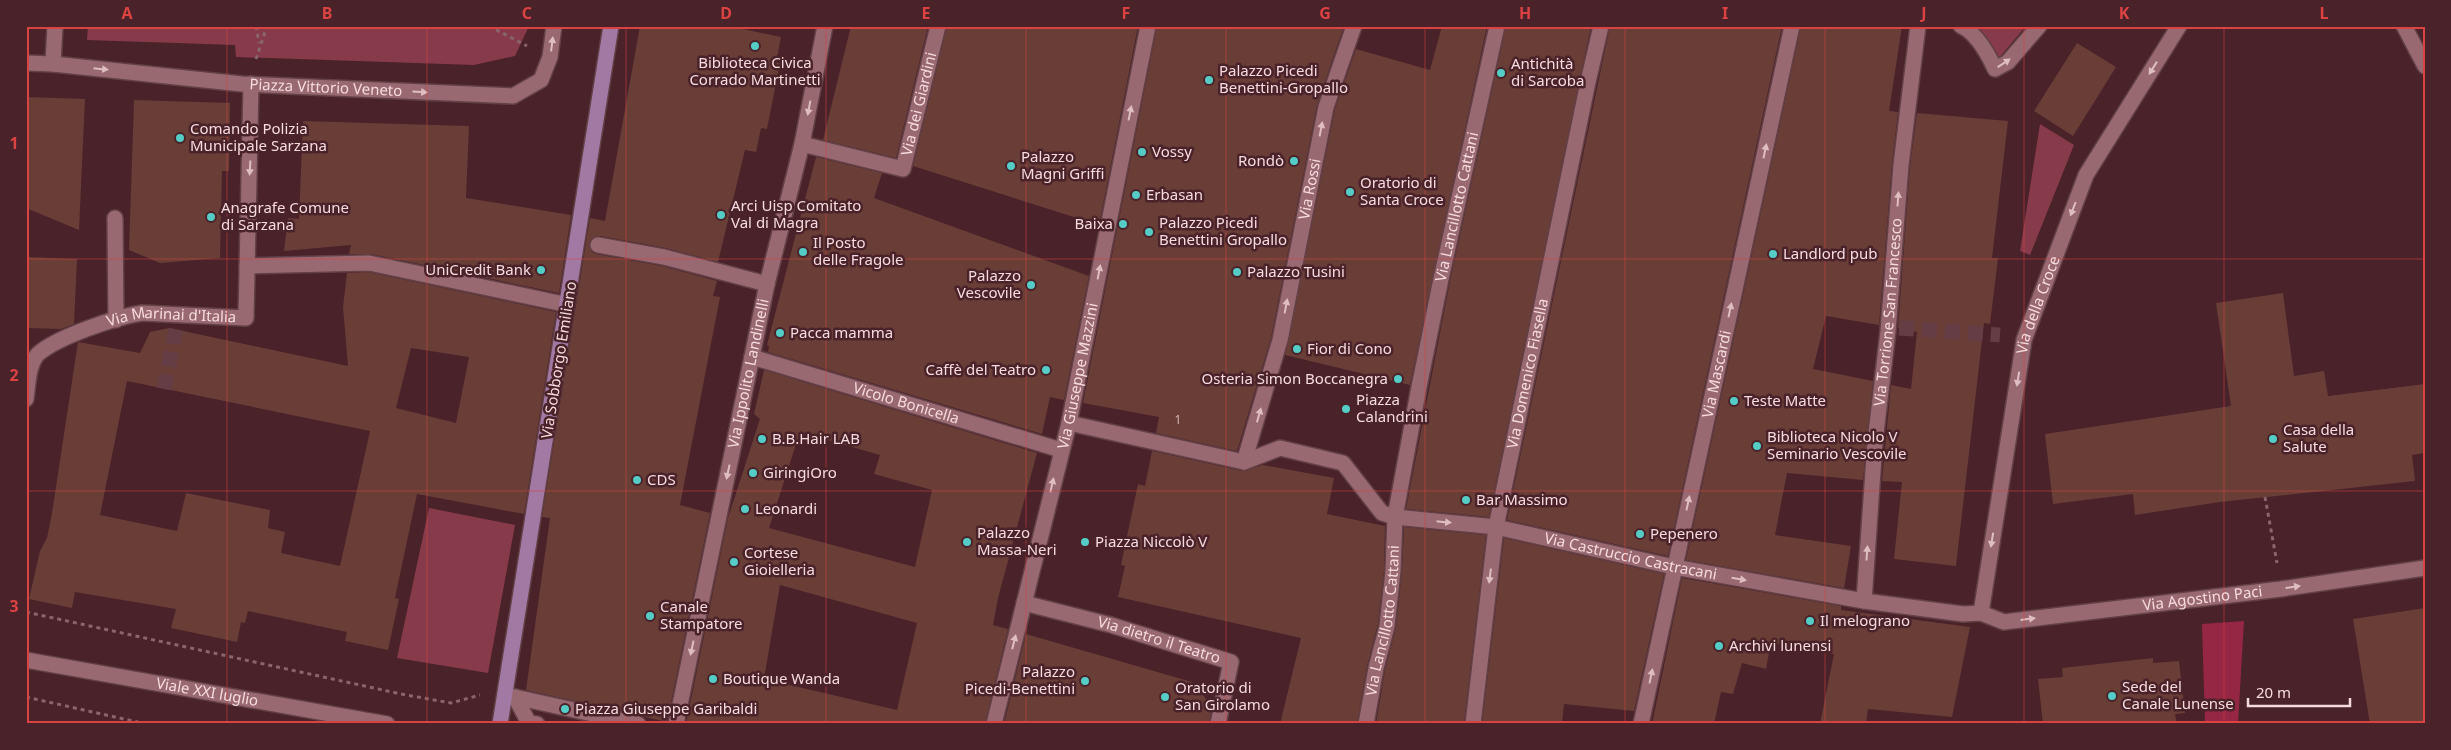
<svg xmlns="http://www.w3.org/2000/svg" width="2451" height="750" font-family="'Noto Sans',sans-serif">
<rect width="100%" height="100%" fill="#4a2229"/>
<g fill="#873a4a">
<polygon points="88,26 529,26 515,56 474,65 236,57 235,45 87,40"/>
<polygon points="1973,26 2026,26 1999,58 1995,50"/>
<polygon points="2040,124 2074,145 2030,255 2020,251"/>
<polygon points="429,508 515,525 488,673 397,658"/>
</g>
<polygon fill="#952644" points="2244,621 2238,724 2205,724 2202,624"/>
<g fill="#683e37" fill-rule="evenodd">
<polygon points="640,26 729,26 781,37 776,63 780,63 767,129 761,128 756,152 745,150 718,262 666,248 600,236 591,239 589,244 592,252 596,254 662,266 717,281 713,296 720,297 680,505 710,513 667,722 526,690 550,518 542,517 590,218 605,221"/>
<polygon points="851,26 928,26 896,158 823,140"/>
<polygon points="947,26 1138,26 1099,225 913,166"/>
<polygon points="1157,26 1344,26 1317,105 1271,338 1237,451 1156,433 1159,417 1083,403"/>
<polygon points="1442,26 1487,26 1410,385 1285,355 1335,109 1356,49 1430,70"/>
<polygon points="1506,26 1591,26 1489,517 1406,509 1450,281"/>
<polygon points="1610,26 1782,26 1668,556 1507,520"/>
<polygon points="1801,26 1902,26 1889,111 1898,112 1892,164 1879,325 1826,316 1813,369 1873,381 1863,480 1787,473 1775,535 1851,546 1844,588 1686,560"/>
<polygon points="2077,43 2116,67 2073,136 2034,111"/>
<polygon points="26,97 85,99 79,230 26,208"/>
<polygon points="134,100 230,103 229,171 222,171 220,258 160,263 129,250"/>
<polygon points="1917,113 2008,121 1992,258 1998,258 1990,324 1984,323 1956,566 1894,559 1902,482 1882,481 1891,385 1911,389 1917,332 1898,328 1910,166"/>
<polygon points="303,121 469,126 466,198 571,215 559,293 371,254 349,254 351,245 284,251 288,218 299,219"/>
<polygon points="816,157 882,173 874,198 1089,276 1064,400 1050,397 1042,434 768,352 769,346 767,345"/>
<polygon points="26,257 77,259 74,324 61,329 26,328"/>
<path d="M368,272L556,312L524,514L417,494L395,598L399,599L388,650L345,641L347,632L248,611L245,623L241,622L237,642L171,628L176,609L75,592L72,608L29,599L40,551L47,538L52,513L78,342L140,353L150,332L169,328L348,366L343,307L347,273ZM411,348L469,357L456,423L396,408ZM127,381L370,431L340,566L281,553L285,532L268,528L270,510L186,493L177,531L100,515Z"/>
<polygon points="2283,293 2294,376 2324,371 2328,396 2425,384 2425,453 2412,455 2415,481 2220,502 2135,515 2133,494 2053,504 2045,434 2231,406 2216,303"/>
<path d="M764,370L1037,453L998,598L993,625L1008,629L985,724H686L728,518L760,419L754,414ZM800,432L880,455L874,474L932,490L915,567L769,528ZM780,585L917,623L897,710L764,679Z"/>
<polygon points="1152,451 1242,471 1263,465 1334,478 1327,514 1385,526 1384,570 1378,624 1367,666 1357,724 1280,724 1301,638 1118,597 1125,566 1121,565 1138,484 1145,486"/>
<polygon points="1404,527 1486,535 1464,724 1376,724 1385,670 1396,627 1402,572"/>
<polygon points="1504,538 1664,574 1634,711 1564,704 1562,724 1482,724"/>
<polygon points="1682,578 1841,606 1841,610 1970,627 1952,717 1868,709 1866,724 1820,724 1834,654 1771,643 1766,669 1742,663 1733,694 1721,692 1714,724 1652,724"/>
<polygon points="2425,608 2425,724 2370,724 2353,619"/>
<polygon points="1026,634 1192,682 1212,706 1209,724 1004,724"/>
<polygon points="2153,658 2153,663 2179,661 2185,713 2175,714 2177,724 2043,724 2038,679 2063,677 2062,668"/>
</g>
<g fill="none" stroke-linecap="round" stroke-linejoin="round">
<g stroke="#643e44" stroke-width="15" stroke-dasharray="15 8" stroke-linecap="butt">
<polyline points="1899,328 2000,335"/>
<polyline points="164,389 176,329"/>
</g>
<g stroke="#624047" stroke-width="18">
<g id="minor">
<path d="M1961,26C1977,33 1988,54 1995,69L2008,62L2039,26"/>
<polyline points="2404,26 2425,66"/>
<path id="s1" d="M26,63L53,64L242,84L513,96L541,80L550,57L554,26"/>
<polyline points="53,64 55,26"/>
<path id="s2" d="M802,144L903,169L938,26"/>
<polyline points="115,218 116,320"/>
<polyline points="598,245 664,257 767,284"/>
<polyline points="247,266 369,263 559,303"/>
<path id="s3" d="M752,357L1061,450"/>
<path id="s4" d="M26,399C28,386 28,364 38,354C57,337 116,317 142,313L246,318L251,84"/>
<path id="s5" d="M1069,423L1244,462L1280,448L1343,463L1382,513L1395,517L1496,527L1674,567L1864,601L1963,614L1981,613L2004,622L2281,589L2425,568"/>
<path id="s6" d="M1244,462L1280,340L1326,107L1354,26"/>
<path id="s7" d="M1864,601L1875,442L1888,331L1901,165L1918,26"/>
<path id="s8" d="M1024,603L1111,625L1231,662L1218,724"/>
<path id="s9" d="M1981,613L2024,340L2086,175L2179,26"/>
<path id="s10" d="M26,660L387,724"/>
<polyline points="515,697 638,724"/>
<polyline points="515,697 529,723 537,724"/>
<path id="s11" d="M676,724L767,284L802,144L825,26"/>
<path id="s12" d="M994,724L1069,423L1148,26"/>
<path id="s13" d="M1366,724L1376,668L1387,626L1393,571L1395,517L1419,387L1441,279L1497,26"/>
<path id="s14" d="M1473,724L1496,527L1588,82L1601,26"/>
<path id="s15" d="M1641,724L1792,26"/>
</g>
</g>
<g stroke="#624047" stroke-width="18">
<polyline id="major" points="500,724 611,26"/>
</g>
<g stroke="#89666b" stroke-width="3" stroke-dasharray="4 4" stroke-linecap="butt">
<polyline points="256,26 259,43"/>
<polyline points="489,26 527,46"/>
<polyline points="256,59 267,26"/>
<polyline points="2265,497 2277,563"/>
<polyline points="26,612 401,694 451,703 480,695"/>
<polyline points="26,697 146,724"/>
</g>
<use href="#minor" stroke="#986970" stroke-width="15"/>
<use href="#major" stroke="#a179a2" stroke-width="15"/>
</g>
<defs><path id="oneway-solid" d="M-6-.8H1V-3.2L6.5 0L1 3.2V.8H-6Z" transform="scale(1.25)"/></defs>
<g fill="#debec2">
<use href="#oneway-solid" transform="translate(552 44) rotate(-83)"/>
<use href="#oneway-solid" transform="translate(2004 63) rotate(-33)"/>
<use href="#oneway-solid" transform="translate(2153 68) rotate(122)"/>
<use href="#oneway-solid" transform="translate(101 69) rotate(6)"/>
<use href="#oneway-solid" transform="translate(420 92) rotate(3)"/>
<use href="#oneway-solid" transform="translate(809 108) rotate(101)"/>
<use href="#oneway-solid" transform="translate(1130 113) rotate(-79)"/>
<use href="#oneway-solid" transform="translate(1321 129) rotate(-79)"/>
<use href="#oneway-solid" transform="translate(1765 151) rotate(-78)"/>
<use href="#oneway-solid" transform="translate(250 168) rotate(93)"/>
<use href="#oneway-solid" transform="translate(1898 199) rotate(-86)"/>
<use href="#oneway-solid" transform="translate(2073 209) rotate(111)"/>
<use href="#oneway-solid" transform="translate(1099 272) rotate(-79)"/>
<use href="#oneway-solid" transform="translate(1286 306) rotate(-79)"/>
<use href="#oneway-solid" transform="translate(1730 310) rotate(-78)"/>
<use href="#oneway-solid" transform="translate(2018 379) rotate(99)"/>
<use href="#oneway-solid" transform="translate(1259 415) rotate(-74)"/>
<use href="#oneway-solid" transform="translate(728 472) rotate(102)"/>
<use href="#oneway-solid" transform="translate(1052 485) rotate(-77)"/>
<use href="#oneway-solid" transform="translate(1688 503) rotate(-78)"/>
<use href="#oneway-solid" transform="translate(1444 522) rotate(6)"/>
<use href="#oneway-solid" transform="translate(1992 540) rotate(99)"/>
<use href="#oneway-solid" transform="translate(1867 553) rotate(-86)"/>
<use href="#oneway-solid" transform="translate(1490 576) rotate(97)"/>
<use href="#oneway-solid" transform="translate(1739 579) rotate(10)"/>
<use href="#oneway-solid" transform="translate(2293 587) rotate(-8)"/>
<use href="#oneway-solid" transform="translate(2028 619) rotate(-7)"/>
<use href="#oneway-solid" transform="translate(1014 642) rotate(-76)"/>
<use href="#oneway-solid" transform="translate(692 648) rotate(102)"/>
<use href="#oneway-solid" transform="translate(1651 676) rotate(-78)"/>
</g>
<path fill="none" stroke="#db4343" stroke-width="1" stroke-opacity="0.55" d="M227,26V724M427,26V724M626,26V724M826,26V724M1026,26V724M1226,26V724M1425,26V724M1625,26V724M1825,26V724M2024,26V724M2224,26V724M26,259H2425M26,491H2425"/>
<g fill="#55cdc6" stroke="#4a2229" stroke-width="2">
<circle cx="755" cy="46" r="5"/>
<circle cx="1501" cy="73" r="5"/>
<circle cx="1209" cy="80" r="5"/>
<circle cx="180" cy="138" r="5"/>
<circle cx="1142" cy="152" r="5"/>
<circle cx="1294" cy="161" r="5"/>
<circle cx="1011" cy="166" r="5"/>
<circle cx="1350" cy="192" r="5"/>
<circle cx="1136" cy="195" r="5"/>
<circle cx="721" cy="215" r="5"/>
<circle cx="211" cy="217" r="5"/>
<circle cx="1123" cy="224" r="5"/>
<circle cx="1149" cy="232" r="5"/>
<circle cx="803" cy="252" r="5"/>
<circle cx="1773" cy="254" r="5"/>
<circle cx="541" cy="270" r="5"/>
<circle cx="1237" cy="272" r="5"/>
<circle cx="1031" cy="285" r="5"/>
<circle cx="780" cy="333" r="5"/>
<circle cx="1297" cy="349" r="5"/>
<circle cx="1046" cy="370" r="5"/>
<circle cx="1398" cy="379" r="5"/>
<circle cx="1734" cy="401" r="5"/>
<circle cx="1346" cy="409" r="5"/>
<circle cx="762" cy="439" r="5"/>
<circle cx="2273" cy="439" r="5"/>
<circle cx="1757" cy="446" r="5"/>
<circle cx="753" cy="473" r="5"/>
<circle cx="637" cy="480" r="5"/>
<circle cx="1466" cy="500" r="5"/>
<circle cx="745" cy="509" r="5"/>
<circle cx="1640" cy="534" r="5"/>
<circle cx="967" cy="542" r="5"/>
<circle cx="1085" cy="542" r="5"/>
<circle cx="734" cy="562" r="5"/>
<circle cx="650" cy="616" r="5"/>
<circle cx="1810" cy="621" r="5"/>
<circle cx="1719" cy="646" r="5"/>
<circle cx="713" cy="679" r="5"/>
<circle cx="1085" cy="681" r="5"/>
<circle cx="2112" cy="696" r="5"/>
<circle cx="1165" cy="697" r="5"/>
<circle cx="565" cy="709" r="5"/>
</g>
<g text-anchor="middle" stroke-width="5" stroke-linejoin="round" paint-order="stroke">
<g font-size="12" fill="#d2b4b4">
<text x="1178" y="424">1</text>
</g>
<g font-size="15" fill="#f6dbde" stroke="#4a2229" text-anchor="start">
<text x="755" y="68" text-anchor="middle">Biblioteca Civica<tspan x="755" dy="17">Corrado Martinetti</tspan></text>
<text x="1511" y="69">Antichità<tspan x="1511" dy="17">di Sarcoba</tspan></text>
<text x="1219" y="76">Palazzo Picedi<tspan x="1219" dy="17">Benettini-Gropallo</tspan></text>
<text x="190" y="134">Comando Polizia<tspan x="190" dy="17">Municipale Sarzana</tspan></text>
<text x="1152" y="157">Vossy</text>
<text x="1021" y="162">Palazzo<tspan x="1021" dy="17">Magni Griffi</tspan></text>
<text x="1284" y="166" text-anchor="end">Rondò</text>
<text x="1360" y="188">Oratorio di<tspan x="1360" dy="17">Santa Croce</tspan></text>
<text x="1146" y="200">Erbasan</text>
<text x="731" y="211">Arci Uisp Comitato<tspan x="731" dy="17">Val di Magra</tspan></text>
<text x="221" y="213">Anagrafe Comune<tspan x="221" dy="17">di Sarzana</tspan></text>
<text x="1159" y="228">Palazzo Picedi<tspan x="1159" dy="17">Benettini Gropallo</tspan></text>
<text x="1113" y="229" text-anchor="end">Baixa</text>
<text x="813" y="248">Il Posto<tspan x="813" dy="17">delle Fragole</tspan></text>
<text x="1783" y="259">Landlord pub</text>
<text x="531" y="275" text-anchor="end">UniCredit Bank</text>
<text x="1247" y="277">Palazzo Tusini</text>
<text x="1021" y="281" text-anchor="end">Palazzo<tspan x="1021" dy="17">Vescovile</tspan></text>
<text x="790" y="338">Pacca mamma</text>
<text x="1307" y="354">Fior di Cono</text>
<text x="1036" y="375" text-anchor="end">Caffè del Teatro</text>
<text x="1388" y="384" text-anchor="end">Osteria Simon Boccanegra</text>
<text x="1356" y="405">Piazza<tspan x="1356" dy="17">Calandrini</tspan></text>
<text x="1744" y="406">Teste Matte</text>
<text x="2283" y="435">Casa della<tspan x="2283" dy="17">Salute</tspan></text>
<text x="1767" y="442">Biblioteca Nicolo V<tspan x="1767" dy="17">Seminario Vescovile</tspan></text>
<text x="772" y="444">B.B.Hair LAB</text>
<text x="763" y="478">GiringiOro</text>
<text x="647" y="485">CDS</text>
<text x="1476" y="505">Bar Massimo</text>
<text x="755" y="514">Leonardi</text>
<text x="977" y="538">Palazzo<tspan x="977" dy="17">Massa-Neri</tspan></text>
<text x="1650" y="539">Pepenero</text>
<text x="1095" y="547">Piazza Niccolò V</text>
<text x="744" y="558">Cortese<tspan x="744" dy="17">Gioielleria</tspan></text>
<text x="660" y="612">Canale<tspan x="660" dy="17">Stampatore</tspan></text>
<text x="1820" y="626">Il melograno</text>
<text x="1729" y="651">Archivi lunensi</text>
<text x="1075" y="677" text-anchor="end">Palazzo<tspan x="1075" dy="17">Picedi-Benettini</tspan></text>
<text x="723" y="684">Boutique Wanda</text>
<text x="2122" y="692">Sede del<tspan x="2122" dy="17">Canale Lunense</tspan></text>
<text x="1175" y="693">Oratorio di<tspan x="1175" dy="17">San Girolamo</tspan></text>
<text x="575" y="714">Piazza Giuseppe Garibaldi</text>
</g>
<g font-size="15" fill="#f6dbde" stroke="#4a2229">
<text dy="5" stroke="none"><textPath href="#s1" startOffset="301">Piazza Vittorio Veneto</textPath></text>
<text dy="5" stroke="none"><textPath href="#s2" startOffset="171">Via dei Giardini</textPath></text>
<text dy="5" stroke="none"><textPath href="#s6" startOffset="281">Via Rossi</textPath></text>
<text dy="5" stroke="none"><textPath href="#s13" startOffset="526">Via Lancillotto Cattani</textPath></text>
<text dy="5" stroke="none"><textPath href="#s9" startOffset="314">Via della Croce</textPath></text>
<text dy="5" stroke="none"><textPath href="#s7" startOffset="290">Via Torrione San Francesco</textPath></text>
<text dy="5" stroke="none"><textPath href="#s4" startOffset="189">Via Marinai d'Italia</textPath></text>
<text transform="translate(559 360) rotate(-81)" y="5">Via Sobborgo Emiliano</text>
<text dy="5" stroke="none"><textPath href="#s14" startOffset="355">Via Domenico Fiasella</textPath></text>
<text dy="5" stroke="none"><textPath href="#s11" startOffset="358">Via Ippolito Landinelli</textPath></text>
<text dy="5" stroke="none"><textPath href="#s15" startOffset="358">Via Mascardi</textPath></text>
<text dy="5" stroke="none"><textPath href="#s12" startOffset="358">Via Giuseppe Mazzini</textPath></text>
<text dy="5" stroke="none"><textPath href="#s3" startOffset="161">Vicolo Bonicella</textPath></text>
<text dy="5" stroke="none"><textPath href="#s5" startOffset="599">Via Castruccio Castracani</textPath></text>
<text dy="5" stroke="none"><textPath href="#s5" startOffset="1179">Via Agostino Paci</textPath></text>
<text dy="5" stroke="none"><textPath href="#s13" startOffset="105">Via Lancillotto Cattani</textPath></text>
<text dy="5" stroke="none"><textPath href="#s8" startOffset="140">Via dietro il Teatro</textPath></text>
<text dy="5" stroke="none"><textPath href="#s10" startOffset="184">Viale XXI luglio</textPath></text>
</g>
</g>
<rect width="2451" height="750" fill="none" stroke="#4a2229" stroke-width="55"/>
<path d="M2248 698v8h102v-8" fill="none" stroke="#f6dbde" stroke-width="2.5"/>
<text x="2256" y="698" font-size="15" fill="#f6dbde" stroke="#4a2229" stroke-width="4" paint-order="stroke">20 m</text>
<rect x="28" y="28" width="2396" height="694" fill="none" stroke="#db4343" stroke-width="2"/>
<g font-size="16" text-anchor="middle" font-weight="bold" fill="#db4343">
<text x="127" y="19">A</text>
<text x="327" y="19">B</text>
<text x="527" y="19">C</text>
<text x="726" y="19">D</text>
<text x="926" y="19">E</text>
<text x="1126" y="19">F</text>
<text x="1325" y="19">G</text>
<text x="1525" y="19">H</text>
<text x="1725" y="19">I</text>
<text x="1924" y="19">J</text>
<text x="2124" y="19">K</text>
<text x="2324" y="19">L</text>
<text x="14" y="149">1</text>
<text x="14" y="381">2</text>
<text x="14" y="612">3</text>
</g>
</svg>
